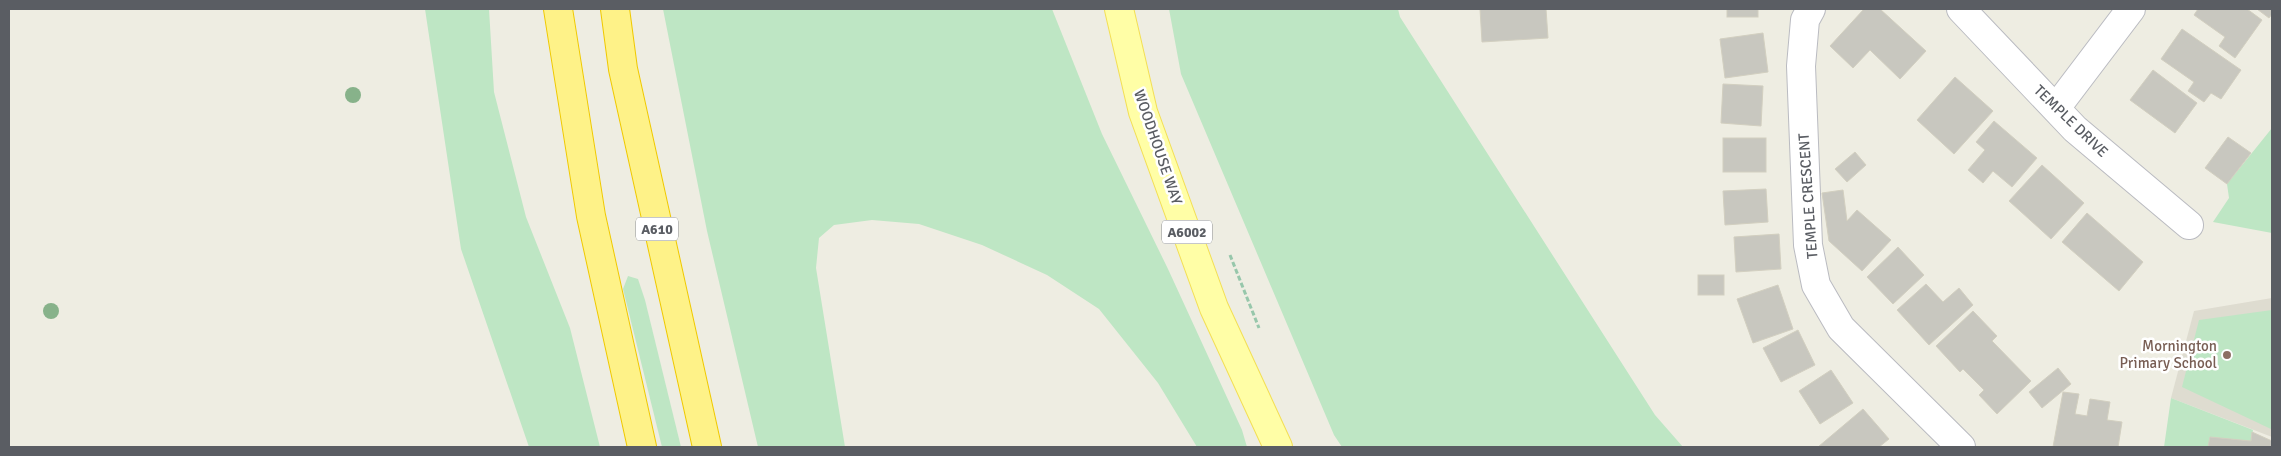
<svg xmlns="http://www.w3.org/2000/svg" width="2281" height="456" font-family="Signika,sans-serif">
<rect width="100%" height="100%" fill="#eeede2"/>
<polygon fill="#dedcd0" points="2272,298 2272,437 2171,398 2194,311"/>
<g fill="#bee6c4">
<polygon points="425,9 489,9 494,92 526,217 570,328 600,447 529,447 461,249"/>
<polygon points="663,9 1052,9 1102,134 1168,269 1242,430 1247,447 1197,447 1158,383 1099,309 1047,275 982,245 919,224 872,220 834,225 819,238 816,268 845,447 758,447 707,231"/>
<polygon points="1169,9 1398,9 1400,17 1655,415 1683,447 1342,447 1334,435 1181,74"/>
<polygon points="2272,128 2272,233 2213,222 2229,198 2227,184"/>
<polygon points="628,276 638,279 645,300 681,447 662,447 623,289"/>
<polygon points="2272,310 2272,426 2271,429 2182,387 2199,320"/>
<polygon points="2171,398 2253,430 2251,441 2210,437 2208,447 2164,447"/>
</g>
<g fill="#c8c7bf" stroke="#d2cfc0">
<polygon points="1480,9 1546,9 1548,38 1482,42"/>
<rect x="1727" y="9" width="31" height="8"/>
<polygon points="1864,9 1880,9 1926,51 1900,79 1870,50 1853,68 1830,46"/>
<polygon points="2198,9 2247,9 2262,20 2235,58 2219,46 2225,37 2194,15"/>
<polygon points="2257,9 2272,9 2272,14 2269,18"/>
<polygon points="2182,29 2241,70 2221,99 2211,93 2204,102 2188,91 2194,82 2161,59"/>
<polygon points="1763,33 1768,72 1725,78 1720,39"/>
<polygon points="2153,70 2197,103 2175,133 2130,100"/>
<polygon points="1955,77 1993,111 1954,154 1917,120"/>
<polygon points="1723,84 1763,86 1761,126 1721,123"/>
<polygon points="1994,121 2037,158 2012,187 1993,171 1983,183 1968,170 1985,150 1976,142"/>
<polygon points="2228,137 2251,153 2227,184 2205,168"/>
<rect x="1723" y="138" width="43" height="34"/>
<polygon points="1855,152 1866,165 1847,182 1835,169"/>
<polygon points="2042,165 2084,203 2051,239 2009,201"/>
<polygon points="1766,189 1768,222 1725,225 1723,191"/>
<polygon points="1843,190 1847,221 1857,210 1891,240 1862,271 1829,241 1822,193"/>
<polygon points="2087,213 2143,262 2119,291 2062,242"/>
<polygon points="1779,234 1781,269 1736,272 1734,237"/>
<polygon points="1898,247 1924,275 1893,304 1867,277"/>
<rect x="1698" y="275" width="26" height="20"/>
<polygon points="1926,284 1943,302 1959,288 1973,305 1929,345 1897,310"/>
<polygon points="1778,285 1793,329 1753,343 1737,299"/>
<polygon points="1973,311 1997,336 1992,341 2031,381 1997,414 1979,395 1984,390 1963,369 1960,372 1936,346"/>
<polygon points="1798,330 1815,365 1781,382 1763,348"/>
<polygon points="2058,368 2071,384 2042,408 2029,392"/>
<polygon points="1831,370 1853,403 1820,424 1799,391"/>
<polygon points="2063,392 2079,394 2075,414 2087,416 2090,399 2110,402 2107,420 2122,422 2118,447 2053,447"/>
<polygon points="1863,409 1889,439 1879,447 1818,447"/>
<polygon points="2252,432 2272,441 2272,447 2208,447 2210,437 2251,441"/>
</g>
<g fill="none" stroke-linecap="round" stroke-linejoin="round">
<g stroke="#babbc1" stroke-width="30">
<g id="minor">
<polyline points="1811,9 1805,20 1801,66 1808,245 1816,285 1841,328 1961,447"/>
<polyline points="1961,9 2075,129 2189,225"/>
<polyline points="2056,108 2131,9"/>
</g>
</g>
<g stroke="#f3df55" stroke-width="30">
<polyline id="major" points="1119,9 1143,112 1214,308 1278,447"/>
</g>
<g stroke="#f0c900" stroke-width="30">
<g id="highway">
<polyline points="558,9 591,216 642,447"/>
<polyline points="615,9 623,69 707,447"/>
</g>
</g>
<polyline stroke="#97c7ab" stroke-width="3" stroke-dasharray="5 2.5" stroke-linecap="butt" points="1230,255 1259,328"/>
<use href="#minor" stroke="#fff" stroke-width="28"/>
<use href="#major" stroke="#fffea6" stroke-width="28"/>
<use href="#highway" stroke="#fef288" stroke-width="28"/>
</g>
<g fill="#87b28a">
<circle cx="353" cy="95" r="8"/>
<circle cx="51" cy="311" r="8"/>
</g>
<circle fill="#8d6e63" stroke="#fff" stroke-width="2" cx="2227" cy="355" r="5"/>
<g text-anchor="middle" stroke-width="5" stroke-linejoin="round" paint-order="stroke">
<g fill="#fff" stroke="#8c8e92" stroke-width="1">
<rect x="636" y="217.5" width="42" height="23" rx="4"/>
<rect x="1162" y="220.5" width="50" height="23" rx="4"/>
</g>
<g font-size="14" font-weight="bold" fill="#5a5d63">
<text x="657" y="234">A610</text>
<text x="1187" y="237">A6002</text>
</g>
<g font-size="15" fill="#5a5d63" stroke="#fff">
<text transform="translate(2071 121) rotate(44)" y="5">TEMPLE DRIVE</text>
<text transform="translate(1158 147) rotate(71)" y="5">WOODHOUSE WAY</text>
<text transform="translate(1808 196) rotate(-94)" y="5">TEMPLE CRESCENT</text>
</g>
<g font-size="15" fill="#785e54" stroke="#fff" text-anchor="end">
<text x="2217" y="351">Mornington<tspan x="2217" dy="17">Primary School</tspan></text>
</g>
</g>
<rect width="2281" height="456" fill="none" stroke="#5a5d63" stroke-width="20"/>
</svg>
